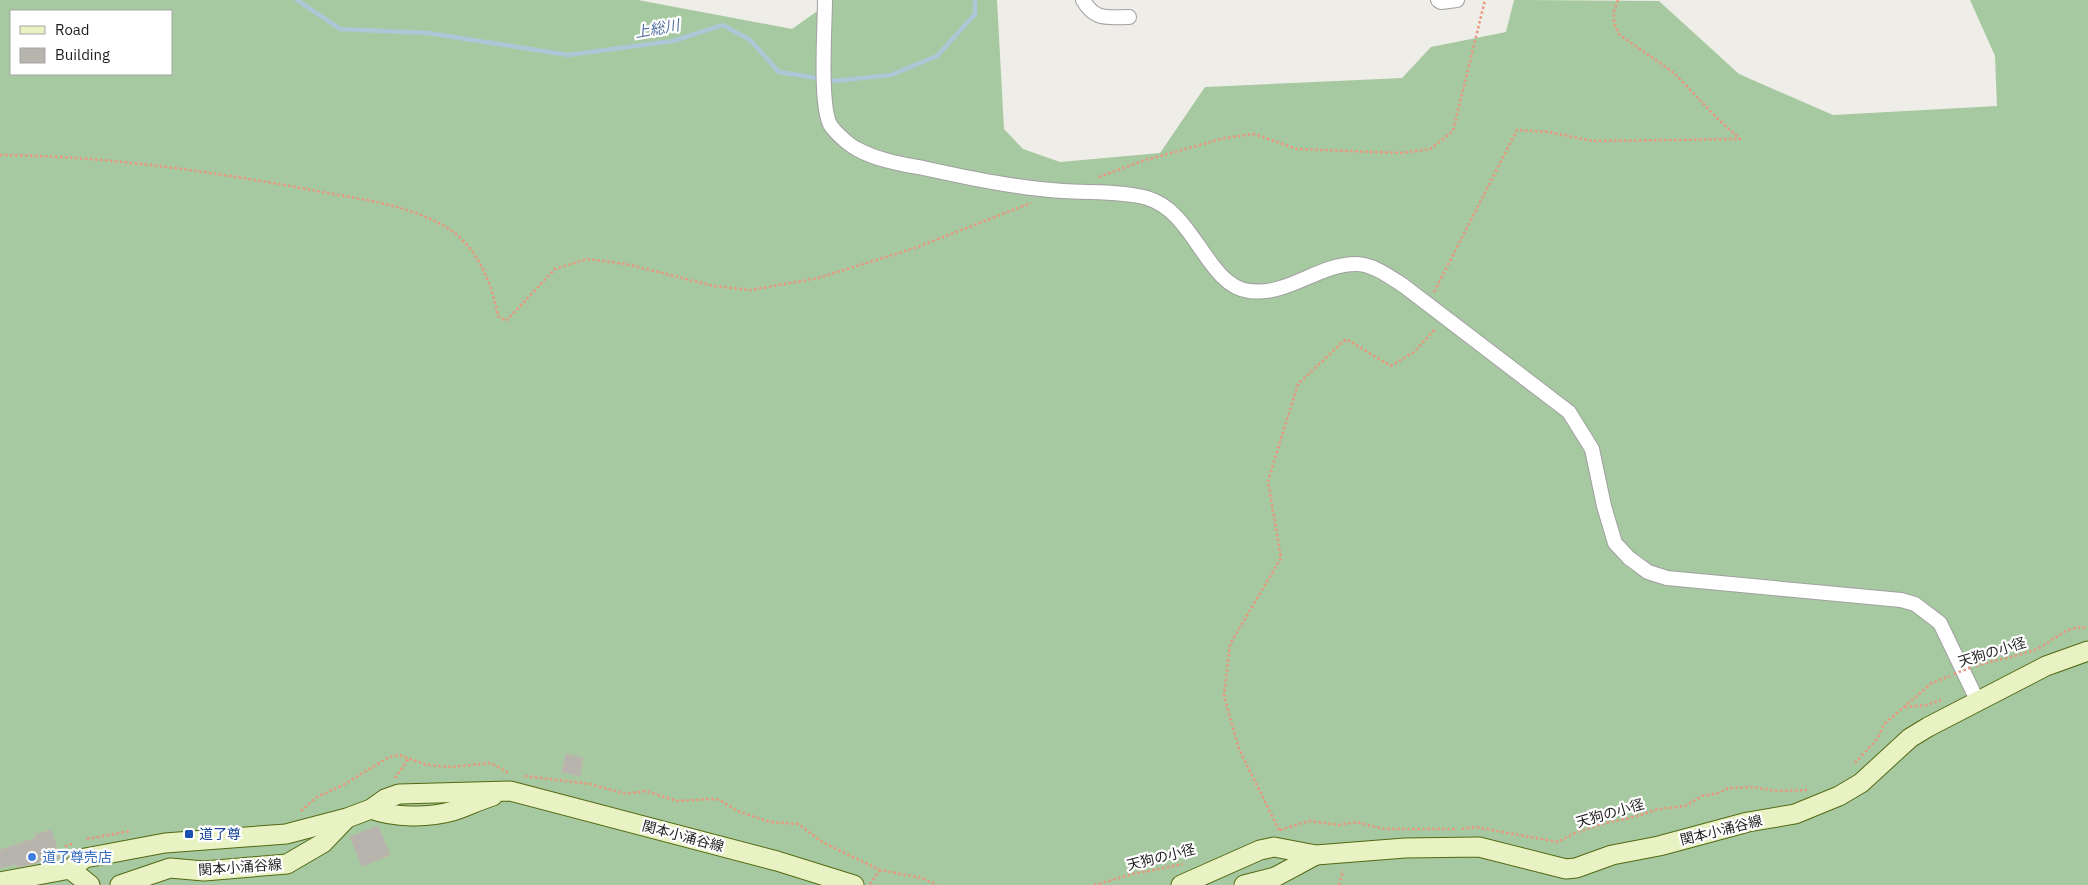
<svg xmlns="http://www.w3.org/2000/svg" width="2088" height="885" font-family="'IBM Plex Sans','Noto Sans JP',sans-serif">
<rect width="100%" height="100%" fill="#efede7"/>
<path fill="#a7c9a1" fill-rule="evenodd" d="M0,0H638L792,29L833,0H997L1004,129L1023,149L1060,162L1160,153L1205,87L1402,78L1431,47L1506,32L1514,0L1659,1L1739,74L1833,115L1997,106L1995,56L1970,0H2088V885H0ZM11,11H171V74H11Z"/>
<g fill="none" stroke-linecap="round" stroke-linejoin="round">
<polyline stroke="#adc7d6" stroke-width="4.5" points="297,0 340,29 428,33 568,55 673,41 723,25 750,40 779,72 835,81 891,75 937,56 975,14 975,0"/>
</g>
<g fill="#b7b3ad" stroke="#beb6ab">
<polygon points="566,754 583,758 580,776 562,772"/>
<polygon points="378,826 390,855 362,866 350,837"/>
<polygon points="51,830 60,858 17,867 16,864 0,868 0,850 36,838 35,835"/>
</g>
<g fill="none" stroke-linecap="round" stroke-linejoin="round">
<g stroke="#a0a0a0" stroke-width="16">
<g id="minor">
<path d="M825,0C825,25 819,108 831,126C836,133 849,145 857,149C877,160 901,164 923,168C969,178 1016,188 1063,191C1089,193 1122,191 1147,198C1194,211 1207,286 1249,291C1289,296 1318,264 1356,264C1373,264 1390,277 1404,286L1569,412L1592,449L1604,506L1615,543L1629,558L1648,572L1667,578L1901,600L1915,604L1940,623L1978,702"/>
<path d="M1083,0C1095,21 1107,17 1129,17"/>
<polyline points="1438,0 1441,2 1457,0"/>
</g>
</g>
<g stroke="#536913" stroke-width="21">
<g id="secondary">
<path d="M371,809C394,818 429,818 453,811C466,807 479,800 493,796"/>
<polyline points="70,869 90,885"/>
<polyline points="0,882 70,869 85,858 165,843 286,834 347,818 371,809 385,799 399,794 510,791 777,861 854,885"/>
<polyline points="120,885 170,868 204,871 287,864 323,843 346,819"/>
<polyline points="1181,885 1260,850 1274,847 1316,855 1405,848 1479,847 1566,869 1576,868 1612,855 1659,846 1748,822 1795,814 1839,796 1861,783 1910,738 1928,727 2046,666 2088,651"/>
<polyline points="1244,885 1275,877 1316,855"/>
</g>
</g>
<g stroke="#e8987e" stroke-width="2.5" stroke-dasharray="2.5 2.5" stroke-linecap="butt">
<path d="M0,155C105,156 209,171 312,190C357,199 410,204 449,229C478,248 492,284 498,316L506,321L555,269L587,259L626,264L714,286L751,290L818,278L915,248L1031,203"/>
<polyline points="1099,177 1142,161 1225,138 1254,134 1297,149 1401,153 1430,149 1453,131 1485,0"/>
<path d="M1434,292L1517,130L1549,132L1593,141L1740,139L1718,119L1674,73L1620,35C1612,23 1612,14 1618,0"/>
<path d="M1976,666C1994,660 2014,657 2032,651C2052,644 2064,624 2088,628"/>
<polyline points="1905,707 1927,705 1941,700"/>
<polyline points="1855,763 1878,738 1884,724 1932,683 1950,676"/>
<polyline points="525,776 590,784 626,794 646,791 677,801 712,799 720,800 737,811 770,822 798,824 824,843 880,870 922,878 937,885"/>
<polyline points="395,778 409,758"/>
<polyline points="301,811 317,797 343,785 389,757 399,755 427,765 450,767 491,763 510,774"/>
<polyline points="1462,829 1475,827 1558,842 1575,833 1605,823 1630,818 1659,809 1685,806 1702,796 1719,793 1728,788 1753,787 1777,791 1807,790"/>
<polyline points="1279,830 1239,749 1224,696 1230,644 1281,558 1268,481 1298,384 1346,339 1391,366 1414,352 1436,328"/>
<polyline points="1280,830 1309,821 1339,825 1356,822 1384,829 1457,829"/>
<polyline points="87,839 130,831"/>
<polyline points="67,852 66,846 74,843"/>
<polyline points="870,884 880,870"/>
<polyline points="1094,885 1133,874 1183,864"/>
<polyline points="1339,885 1343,870"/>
</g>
<use href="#minor" stroke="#fff" stroke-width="14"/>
<use href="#secondary" stroke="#e8f2c2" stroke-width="19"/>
<polyline stroke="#e8987e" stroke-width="2.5" stroke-dasharray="2.5 2.5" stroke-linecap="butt" points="1954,674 1972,667"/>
</g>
<rect fill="#1a4fb4" stroke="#fff" stroke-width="2" x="184" y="829" width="10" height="10" rx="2.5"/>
<circle fill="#3f7fe0" stroke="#fff" stroke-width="2" cx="32" cy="857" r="5"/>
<g text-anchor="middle" stroke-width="4.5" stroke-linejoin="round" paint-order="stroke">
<g font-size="14" fill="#1f1f1f" stroke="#fff">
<text transform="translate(1992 652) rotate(-17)" y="5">天狗の小径</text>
<text transform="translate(1610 813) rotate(-16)" y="5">天狗の小径</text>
<text transform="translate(1721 830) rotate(-14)" y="5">関本小涌谷線</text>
<text transform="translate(683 836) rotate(15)" y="5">関本小涌谷線</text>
<text transform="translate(1161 857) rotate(-14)" y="5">天狗の小径</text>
<text transform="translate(240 867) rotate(-4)" y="5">関本小涌谷線</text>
</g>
<g font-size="14" fill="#164399" stroke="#fff" text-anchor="start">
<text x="199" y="839">道了尊</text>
</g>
<g font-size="14" fill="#366cbe" stroke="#fff" text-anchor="start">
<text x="42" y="862">道了尊売店</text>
</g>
<g font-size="15" font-style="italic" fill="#5772a3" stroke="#fff">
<text transform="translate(657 29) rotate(-10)" y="5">上総川</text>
</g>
</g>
<rect x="10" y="10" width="162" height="65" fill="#ffffff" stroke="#a5a5a5"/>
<rect x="20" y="26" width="25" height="8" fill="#e8f2c2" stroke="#a5a5a5"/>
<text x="55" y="35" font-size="15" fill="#1f1f1f">Road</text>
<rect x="20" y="48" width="25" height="15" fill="#b7b3ad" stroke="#a5a5a5"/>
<text x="55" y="60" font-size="15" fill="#1f1f1f">Building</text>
</svg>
